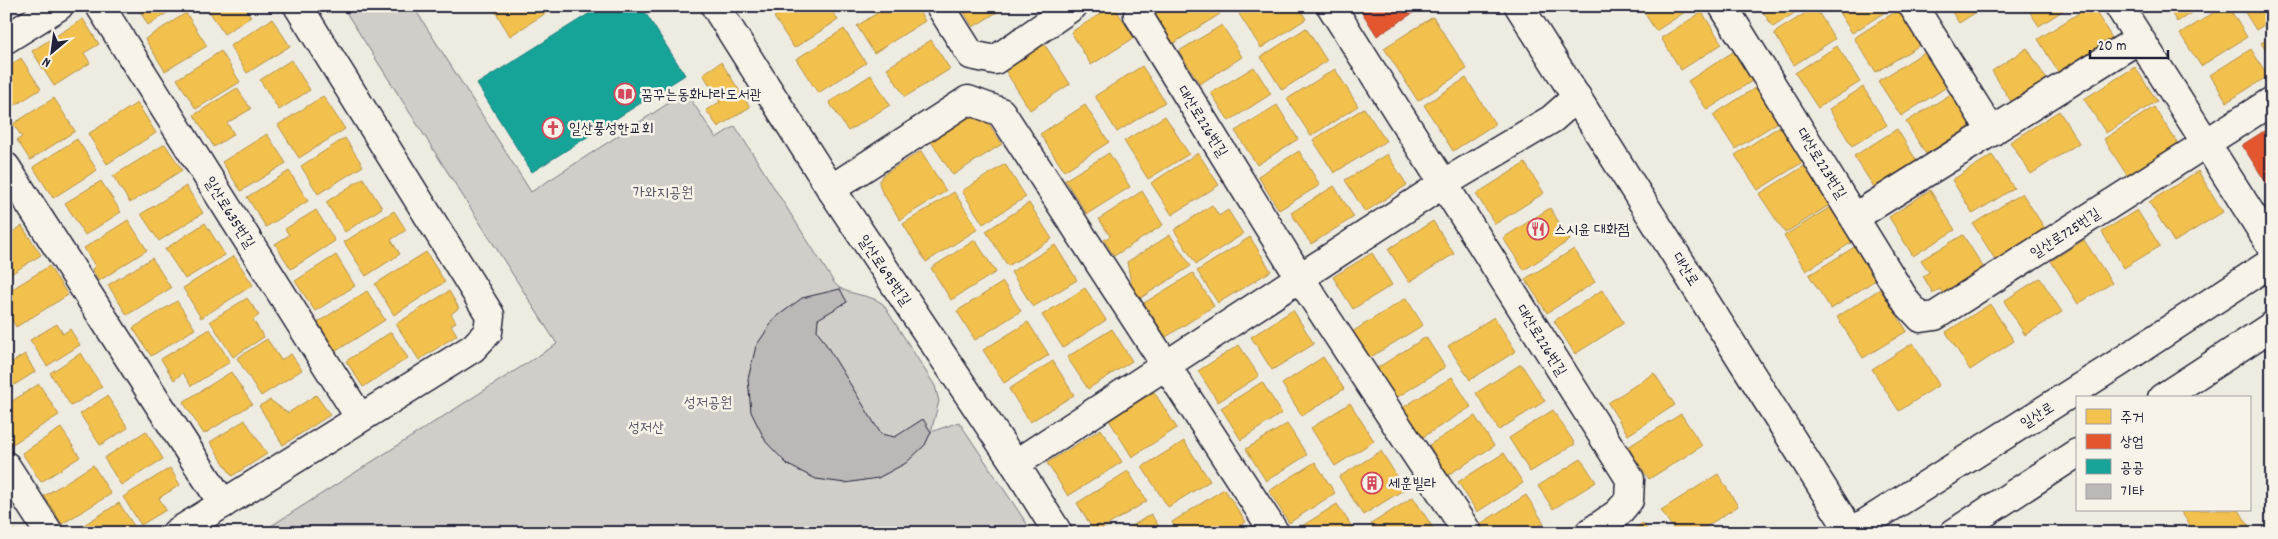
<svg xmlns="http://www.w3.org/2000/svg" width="2278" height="539" font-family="Dekko,'Poor Story',sans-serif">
<rect width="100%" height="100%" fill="#eeebe1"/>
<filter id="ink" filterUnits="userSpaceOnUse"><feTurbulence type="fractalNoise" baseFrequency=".02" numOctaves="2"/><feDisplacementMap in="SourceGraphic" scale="10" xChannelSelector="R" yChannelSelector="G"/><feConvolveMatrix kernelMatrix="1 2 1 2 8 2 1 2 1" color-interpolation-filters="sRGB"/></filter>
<g filter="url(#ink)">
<path fill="#d1cdc9" stroke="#7a7882" d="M342,6H413L531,192L686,92L716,138L735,126L835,284C846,296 869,293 883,304L935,386L939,401L931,432L959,422L1033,533H260L557,344Z"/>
<g fill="#f2c14e" stroke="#b49148">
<polygon points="137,6 178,6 148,25"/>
<polygon points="206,6 244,6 251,17 224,34"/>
<polygon points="492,6 557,6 510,36"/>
<polygon points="791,6 829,6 838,20 794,48 774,17"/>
<polygon points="888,6 916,6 925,21 874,53 857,26"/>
<polygon points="960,6 1007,6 973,27"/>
<polygon points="1114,6 1134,38 1091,65 1071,32"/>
<polygon points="1157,6 1215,6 1220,14 1169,46 1148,12"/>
<polygon points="1252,6 1298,6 1306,19 1261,48 1239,14"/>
<polygon points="1640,6 1694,6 1656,31"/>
<polygon points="1759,6 1805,6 1773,27"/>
<polygon points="1835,6 1895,6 1852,33"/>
<polygon points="1948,6 1986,6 1959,23"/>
<polygon points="2026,6 2070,6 2039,26"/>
<polygon points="2090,6 2092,6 2112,38 2058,72 2038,39"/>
<polygon points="2167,6 2202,6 2177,22"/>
<polygon points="2224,6 2228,6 2247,37 2201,66 2180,34"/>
<polygon points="2241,6 2272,6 2272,20 2256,30"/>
<polygon points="1815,7 1835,39 1794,65 1774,33"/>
<polygon points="1898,10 1920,45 1876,72 1854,38"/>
<polygon points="1702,12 1722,44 1681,70 1661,38"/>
<polygon points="186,13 207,46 165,71 145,39"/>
<polygon points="1433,17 1467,69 1418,101 1384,48"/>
<polygon points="83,19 99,44 84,53 90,63 54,86 32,51"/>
<polygon points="272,19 290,46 247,73 230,46"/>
<polygon points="1222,25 1242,57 1200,84 1179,51"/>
<polygon points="1306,28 1327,61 1282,90 1261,57"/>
<polygon points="844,29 866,63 818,93 796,59"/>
<polygon points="2272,37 2272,60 2261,43"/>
<polygon points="931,40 950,69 905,97 887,68"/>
<polygon points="1043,42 1070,84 1030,110 1003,67"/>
<polygon points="1837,46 1860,82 1818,108 1795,73"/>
<polygon points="2027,48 2047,80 2012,103 1992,71"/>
<polygon points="2251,49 2268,76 2227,102 2210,75"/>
<polygon points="1736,50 1755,79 1707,110 1688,81"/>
<polygon points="1928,50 1950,85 1901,116 1878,81"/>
<polygon points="221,51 240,82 196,109 177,79"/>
<polygon points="21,58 41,89 6,111 6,68"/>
<polygon points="291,60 310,90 279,110 260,80"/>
<polygon points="721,62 750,107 718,127 706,110 720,102 703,74"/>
<polygon points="1142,66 1165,102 1117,132 1095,96"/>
<polygon points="1254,67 1271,94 1229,121 1211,93"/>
<polygon points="2135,67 2157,101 2106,133 2084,99"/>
<polygon points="1335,69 1358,106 1311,136 1287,99"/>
<polygon points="871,75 890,105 848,131 829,102"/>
<polygon points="1466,78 1495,124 1453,151 1424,105"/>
<polygon points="1758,86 1780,121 1735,149 1713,115"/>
<polygon points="1863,87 1887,125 1852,146 1829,109"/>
<polygon points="237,88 251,109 227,123 234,134 214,147 194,115"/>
<polygon points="1951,94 1971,126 1926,154 1906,122"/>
<polygon points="323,96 345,129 299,158 278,125"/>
<polygon points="54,98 75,131 30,160 17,140 22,137 13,124"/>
<polygon points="137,103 156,133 107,164 88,134"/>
<polygon points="1085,105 1109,142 1064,171 1040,134"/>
<polygon points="1277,105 1298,139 1257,165 1235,131"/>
<polygon points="2154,107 2179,145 2128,177 2104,139"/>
<polygon points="1364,108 1386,141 1334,173 1313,140"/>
<polygon points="979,109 1002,144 953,175 930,140"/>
<polygon points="2059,111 2079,143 2031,174 2010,142"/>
<polygon points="1165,116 1189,154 1148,179 1124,141"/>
<polygon points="1780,126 1803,162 1758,190 1735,155"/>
<polygon points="1897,129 1918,163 1876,190 1854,156"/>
<polygon points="267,134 286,163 241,191 222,162"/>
<polygon points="345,138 363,166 318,194 301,166"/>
<polygon points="77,139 97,170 53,198 33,167"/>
<polygon points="165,144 182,170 130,203 113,176"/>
<polygon points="921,151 946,191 900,220 881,190 879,182 883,175"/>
<polygon points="1299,151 1320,185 1279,210 1258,176"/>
<polygon points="1109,153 1130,187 1087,214 1065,180"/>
<polygon points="1198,153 1219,185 1172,215 1151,183"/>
<polygon points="1387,154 1407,185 1365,212 1345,180"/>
<polygon points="1992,155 2014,188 1973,214 1952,180"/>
<polygon points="1525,163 1544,193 1495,224 1476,194"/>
<polygon points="1005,164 1026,197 983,224 962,191"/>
<polygon points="1806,165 1831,204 1785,233 1759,194"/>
<polygon points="289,171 308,201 266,227 247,197"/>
<polygon points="2198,171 2223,212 2174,242 2149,202"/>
<polygon points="363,178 382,208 345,232 326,202"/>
<polygon points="101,181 121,212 85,235 65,203"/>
<polygon points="186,186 203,213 159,241 141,214"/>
<polygon points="1334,186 1354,217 1311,244 1291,213"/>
<polygon points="1930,190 1955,230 1913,256 1889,217"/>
<polygon points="1142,191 1163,225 1114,256 1104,240 1110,236 1099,219"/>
<polygon points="954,192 978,229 926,262 903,224"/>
<polygon points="2022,193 2046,230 1996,261 1973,224"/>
<polygon points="1029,203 1052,239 1008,266 986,231"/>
<polygon points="1212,205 1219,216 1228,210 1243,234 1196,264 1174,230"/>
<polygon points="1832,206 1854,241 1806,271 1784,236"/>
<polygon points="1550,208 1570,240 1524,270 1503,238"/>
<polygon points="316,210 335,241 291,269 275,244 289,235 285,229"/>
<polygon points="2137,210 2160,246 2124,268 2102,232"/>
<polygon points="394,211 406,230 391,240 400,254 366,276 344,242"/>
<polygon points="128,220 147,250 99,281 92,269 95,266 84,248"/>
<polygon points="1433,221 1454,254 1409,282 1388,249"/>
<polygon points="205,223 225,255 185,279 165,249"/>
<polygon points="22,226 41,255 6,277 6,236"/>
<polygon points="1170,235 1191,266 1139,299 1132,288 1127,262"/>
<polygon points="1963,235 1987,273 1946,299 1940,289 1933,293 1923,276 1929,272 1921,260"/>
<polygon points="1250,237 1271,271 1218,303 1197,271"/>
<polygon points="975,240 996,272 951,300 931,268"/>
<polygon points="2084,240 2112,283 2078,304 2051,261"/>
<polygon points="1055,245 1077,280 1033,307 1011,272"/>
<polygon points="1856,246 1877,279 1831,309 1809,275"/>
<polygon points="1574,249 1595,282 1547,313 1525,279"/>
<polygon points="426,252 445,282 394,315 375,284"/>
<polygon points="1372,253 1392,285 1353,309 1333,277"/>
<polygon points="336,255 355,286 315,311 295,281"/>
<polygon points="234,256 253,285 201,318 183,288"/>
<polygon points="152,258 171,288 127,315 108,285"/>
<polygon points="49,266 68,295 16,327 6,311 6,293"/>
<polygon points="1193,273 1214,306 1166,337 1144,303"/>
<polygon points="2040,278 2062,312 2025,335 2004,301"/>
<polygon points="1003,282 1021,311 975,340 957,311"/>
<polygon points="1085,288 1106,320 1063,348 1042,315"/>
<polygon points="1880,289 1907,331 1863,358 1837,317"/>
<polygon points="1602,290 1624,323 1575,354 1554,321"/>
<polygon points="367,291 385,320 336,351 318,322"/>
<polygon points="449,291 459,308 451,314 456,322 451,325 457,335 419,360 396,324"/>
<polygon points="247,298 259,315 253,320 264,337 233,357 210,321"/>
<polygon points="1406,298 1423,325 1369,358 1352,332"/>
<polygon points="177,301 195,329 151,356 133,328"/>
<polygon points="1990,304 2014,341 1970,370 1946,332"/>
<polygon points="1293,310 1314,344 1272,370 1251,337"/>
<polygon points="1494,317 1516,351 1470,380 1448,346"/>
<polygon points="1028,322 1049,355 1004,383 983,350"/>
<polygon points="57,324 63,334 70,329 80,345 47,366 30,340"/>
<polygon points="210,329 230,362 191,386 183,373 174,380 161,359"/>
<polygon points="1112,329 1132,361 1088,389 1067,357"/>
<polygon points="391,332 408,358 363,387 346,361"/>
<polygon points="1426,337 1445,367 1393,400 1374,370"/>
<polygon points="267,339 281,360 291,354 302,370 261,396 237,358"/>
<polygon points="1913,343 1939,385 1899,411 1872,369"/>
<polygon points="1239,345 1259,376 1218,402 1198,371"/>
<polygon points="81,353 102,387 71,406 50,373"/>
<polygon points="25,354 35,372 6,390 6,366"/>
<polygon points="1323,357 1344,389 1302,416 1282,384"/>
<polygon points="1053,361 1074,395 1030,422 1009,389"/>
<polygon points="1521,364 1545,401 1499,430 1476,393"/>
<polygon points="231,372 252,404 204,434 183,402"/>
<polygon points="1654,373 1675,405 1628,435 1608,403"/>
<polygon points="1452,377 1471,407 1418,440 1399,410"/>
<polygon points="1262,382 1282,413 1241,440 1221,408"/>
<polygon points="39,384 59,415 11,445 6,437 6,405"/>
<polygon points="1154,392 1177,428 1132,457 1109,420"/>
<polygon points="316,395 330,415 283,445 259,406 270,400 288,413"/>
<polygon points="107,396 128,428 100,445 80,414"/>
<polygon points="1350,403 1374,441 1335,466 1311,428"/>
<polygon points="1553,410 1575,444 1530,472 1509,438"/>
<polygon points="1681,414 1702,446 1649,479 1628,447"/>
<polygon points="1475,416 1494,446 1448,475 1429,445"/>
<polygon points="245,420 267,454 232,476 210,442"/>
<polygon points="1287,424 1307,455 1266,481 1246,449"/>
<polygon points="61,428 80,457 41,482 22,453"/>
<polygon points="1101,429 1122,462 1068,496 1047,463"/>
<polygon points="146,431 163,459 121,485 104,458"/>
<polygon points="1184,441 1210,481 1168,507 1142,467"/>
<polygon points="1381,451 1405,489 1363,515 1339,477"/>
<polygon points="1504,453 1523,483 1477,512 1458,482"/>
<polygon points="1581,459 1596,482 1553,509 1538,486"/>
<polygon points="1315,462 1335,493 1289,523 1269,491"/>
<polygon points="93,465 111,494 62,524 44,496"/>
<polygon points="170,468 180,485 159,498 166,510 141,525 123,497"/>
<polygon points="1128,471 1147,501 1095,533 1077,503"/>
<polygon points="1718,474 1738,506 1696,533 1676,533 1661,510"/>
<polygon points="1224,489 1246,522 1229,533 1178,533 1172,522"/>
<polygon points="1526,495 1544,523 1528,533 1485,533 1480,524"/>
<polygon points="1413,497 1435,531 1432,533 1376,533 1371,524"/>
<polygon points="119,503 136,529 130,533 71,533"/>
<polygon points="1337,504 1356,533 1296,533 1294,531"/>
<polygon points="2180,510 2239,510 2253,533 2195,533"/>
<polygon points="1151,514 1163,533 1121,533"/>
<polygon points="6,517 16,533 6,533"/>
<polygon points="1643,523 1649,533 1627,533"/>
</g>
<g fill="#e4572e" stroke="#aa4732">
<polygon points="1358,6 1424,6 1377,36"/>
<polygon points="2272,126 2272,192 2242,145"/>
</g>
<polygon fill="#17a398" stroke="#1a7c7c" points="601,6 641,6 685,75 532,172 477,84"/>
<polygon fill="#bbb8b7" stroke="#22223b" points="840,289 847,302 818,319 817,330 881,434 895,437 923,419 931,432 925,445 906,463 878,478 845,483 816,479 788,465 766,442 751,412 748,379 756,346 775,318 802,298"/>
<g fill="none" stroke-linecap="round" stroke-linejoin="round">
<g stroke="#22223b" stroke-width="31">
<g id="street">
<polyline points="100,6 360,418"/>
<polyline points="715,6 831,189 1015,464 1058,533"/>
<polyline points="940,6 971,55 995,60 1073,6"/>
<polyline points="1143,6 1138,15 1300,278 1468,533"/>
<polyline points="1331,6 1630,479 1629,500 1618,513 1589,533"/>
<polyline points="1723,6 1907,303 1921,318 1935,316 2272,101"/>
<polyline points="1913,6 1992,132"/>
<polyline points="2119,6 2272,247"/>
<polyline points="6,39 59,6"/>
<polyline points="6,167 223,504"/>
<polyline points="831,189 968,100 1001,112 1275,533"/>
<polyline points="1855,217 2139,39"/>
<polyline points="1015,464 1443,184 1552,119 1577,97"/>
<polyline points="6,466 49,533"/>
<polyline points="176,533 473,348 488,332 490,315 298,6"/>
</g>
</g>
<g stroke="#22223b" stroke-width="31">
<polyline id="secondary" points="1519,6 1851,533"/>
</g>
<g stroke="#22223b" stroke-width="31">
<g id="primary">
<polyline points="2162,398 2272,326"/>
<polyline points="1850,533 2117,364 2272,262"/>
<polyline points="1954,533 2077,453"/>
</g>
</g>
<use href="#street" stroke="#f7f3e8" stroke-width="28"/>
<use href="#secondary" stroke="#f7f3e8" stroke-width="28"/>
<use href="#primary" stroke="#f7f3e8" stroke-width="28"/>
</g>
</g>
<defs>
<g id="library-ring" transform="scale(1.125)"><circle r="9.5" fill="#f7f3e8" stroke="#d1495b" stroke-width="1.5"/><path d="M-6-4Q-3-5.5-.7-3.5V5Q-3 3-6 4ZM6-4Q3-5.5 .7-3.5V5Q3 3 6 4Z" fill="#d1495b"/></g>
<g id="church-ring" transform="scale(1.125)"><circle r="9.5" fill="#f7f3e8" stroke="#d1495b" stroke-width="1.5"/><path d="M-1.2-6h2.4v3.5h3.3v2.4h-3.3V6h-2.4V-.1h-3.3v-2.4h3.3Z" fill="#d1495b"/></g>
<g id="restaurant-ring" transform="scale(1.125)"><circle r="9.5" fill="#f7f3e8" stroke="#d1495b" stroke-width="1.5"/><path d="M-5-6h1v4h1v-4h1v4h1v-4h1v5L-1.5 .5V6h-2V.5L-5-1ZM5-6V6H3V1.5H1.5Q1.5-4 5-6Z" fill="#d1495b"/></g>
<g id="building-ring" transform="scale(1.125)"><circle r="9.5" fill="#f7f3e8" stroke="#d1495b" stroke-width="1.5"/><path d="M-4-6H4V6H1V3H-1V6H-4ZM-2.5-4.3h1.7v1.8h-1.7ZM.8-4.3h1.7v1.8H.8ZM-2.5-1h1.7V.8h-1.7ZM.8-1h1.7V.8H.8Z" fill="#d1495b"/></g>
</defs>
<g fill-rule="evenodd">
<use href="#library-ring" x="625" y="94"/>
<use href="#church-ring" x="553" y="128"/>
<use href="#restaurant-ring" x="1538" y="229"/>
<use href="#building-ring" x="1372" y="483"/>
</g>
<g text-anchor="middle" stroke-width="5" stroke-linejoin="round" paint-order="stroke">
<g font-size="15" fill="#22223b" stroke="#f7f3e8" text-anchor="start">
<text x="641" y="99">꿈꾸는동화나라도서관</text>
<text x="569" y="133">일산풍성한교회</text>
<text x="1554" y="234">스시윤 대화점</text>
<text x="1388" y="488">세훈빌라</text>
</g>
<g font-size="15" fill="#22223b" stroke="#f7f3e8">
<text transform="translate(1203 121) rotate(58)" y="5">대산로226번길</text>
<text transform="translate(1822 163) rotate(58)" y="5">대산로223번길</text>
<text transform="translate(230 212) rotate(58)" y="5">일산로635번길</text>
<text transform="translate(2065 233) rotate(-33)" y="5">일산로725번길</text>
<text transform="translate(1686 269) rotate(58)" y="5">대산로</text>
<text transform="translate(885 270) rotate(56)" y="5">일산로695번길</text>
<text transform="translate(1542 340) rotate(58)" y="5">대산로226번길</text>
<text transform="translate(2037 415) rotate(-32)" y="5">일산로</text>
</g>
<g font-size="15" fill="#575566" stroke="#f7f3e8">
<text x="663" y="197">가와지공원</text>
<text x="708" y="407">성저공원</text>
<text x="646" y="432">성저산</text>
</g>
</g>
<rect width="2278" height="539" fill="none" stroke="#f7f3e8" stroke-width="25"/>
<rect x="12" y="12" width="2253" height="514" fill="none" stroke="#22223b" stroke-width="2" filter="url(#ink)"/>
<rect x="2076" y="396" width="175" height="115" fill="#f7f3e8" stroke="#a29fa3"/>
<rect x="2086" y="409" width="25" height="15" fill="#f2c14e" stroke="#a29fa3"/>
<text x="2120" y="422" font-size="15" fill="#22223b">주거</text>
<rect x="2086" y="434" width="25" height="15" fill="#e4572e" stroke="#a29fa3"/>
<text x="2120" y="446" font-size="15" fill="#22223b">상업</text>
<rect x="2086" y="459" width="25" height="15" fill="#17a398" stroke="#a29fa3"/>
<text x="2120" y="472" font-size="15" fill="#22223b">공공</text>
<rect x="2086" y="484" width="25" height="15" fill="#bbb8b7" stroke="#a29fa3"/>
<text x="2120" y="496" font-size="15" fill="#22223b">기타</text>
<g transform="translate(52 52) rotate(209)" stroke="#f7f3e8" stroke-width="4" paint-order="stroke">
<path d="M0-4L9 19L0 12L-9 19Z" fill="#22223b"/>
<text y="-8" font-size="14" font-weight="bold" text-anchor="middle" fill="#22223b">N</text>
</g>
<path d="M2090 50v8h78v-8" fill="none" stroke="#22223b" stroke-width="2.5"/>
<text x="2098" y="50" font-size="15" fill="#22223b" stroke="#f7f3e8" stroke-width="4" paint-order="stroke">20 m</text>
</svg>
